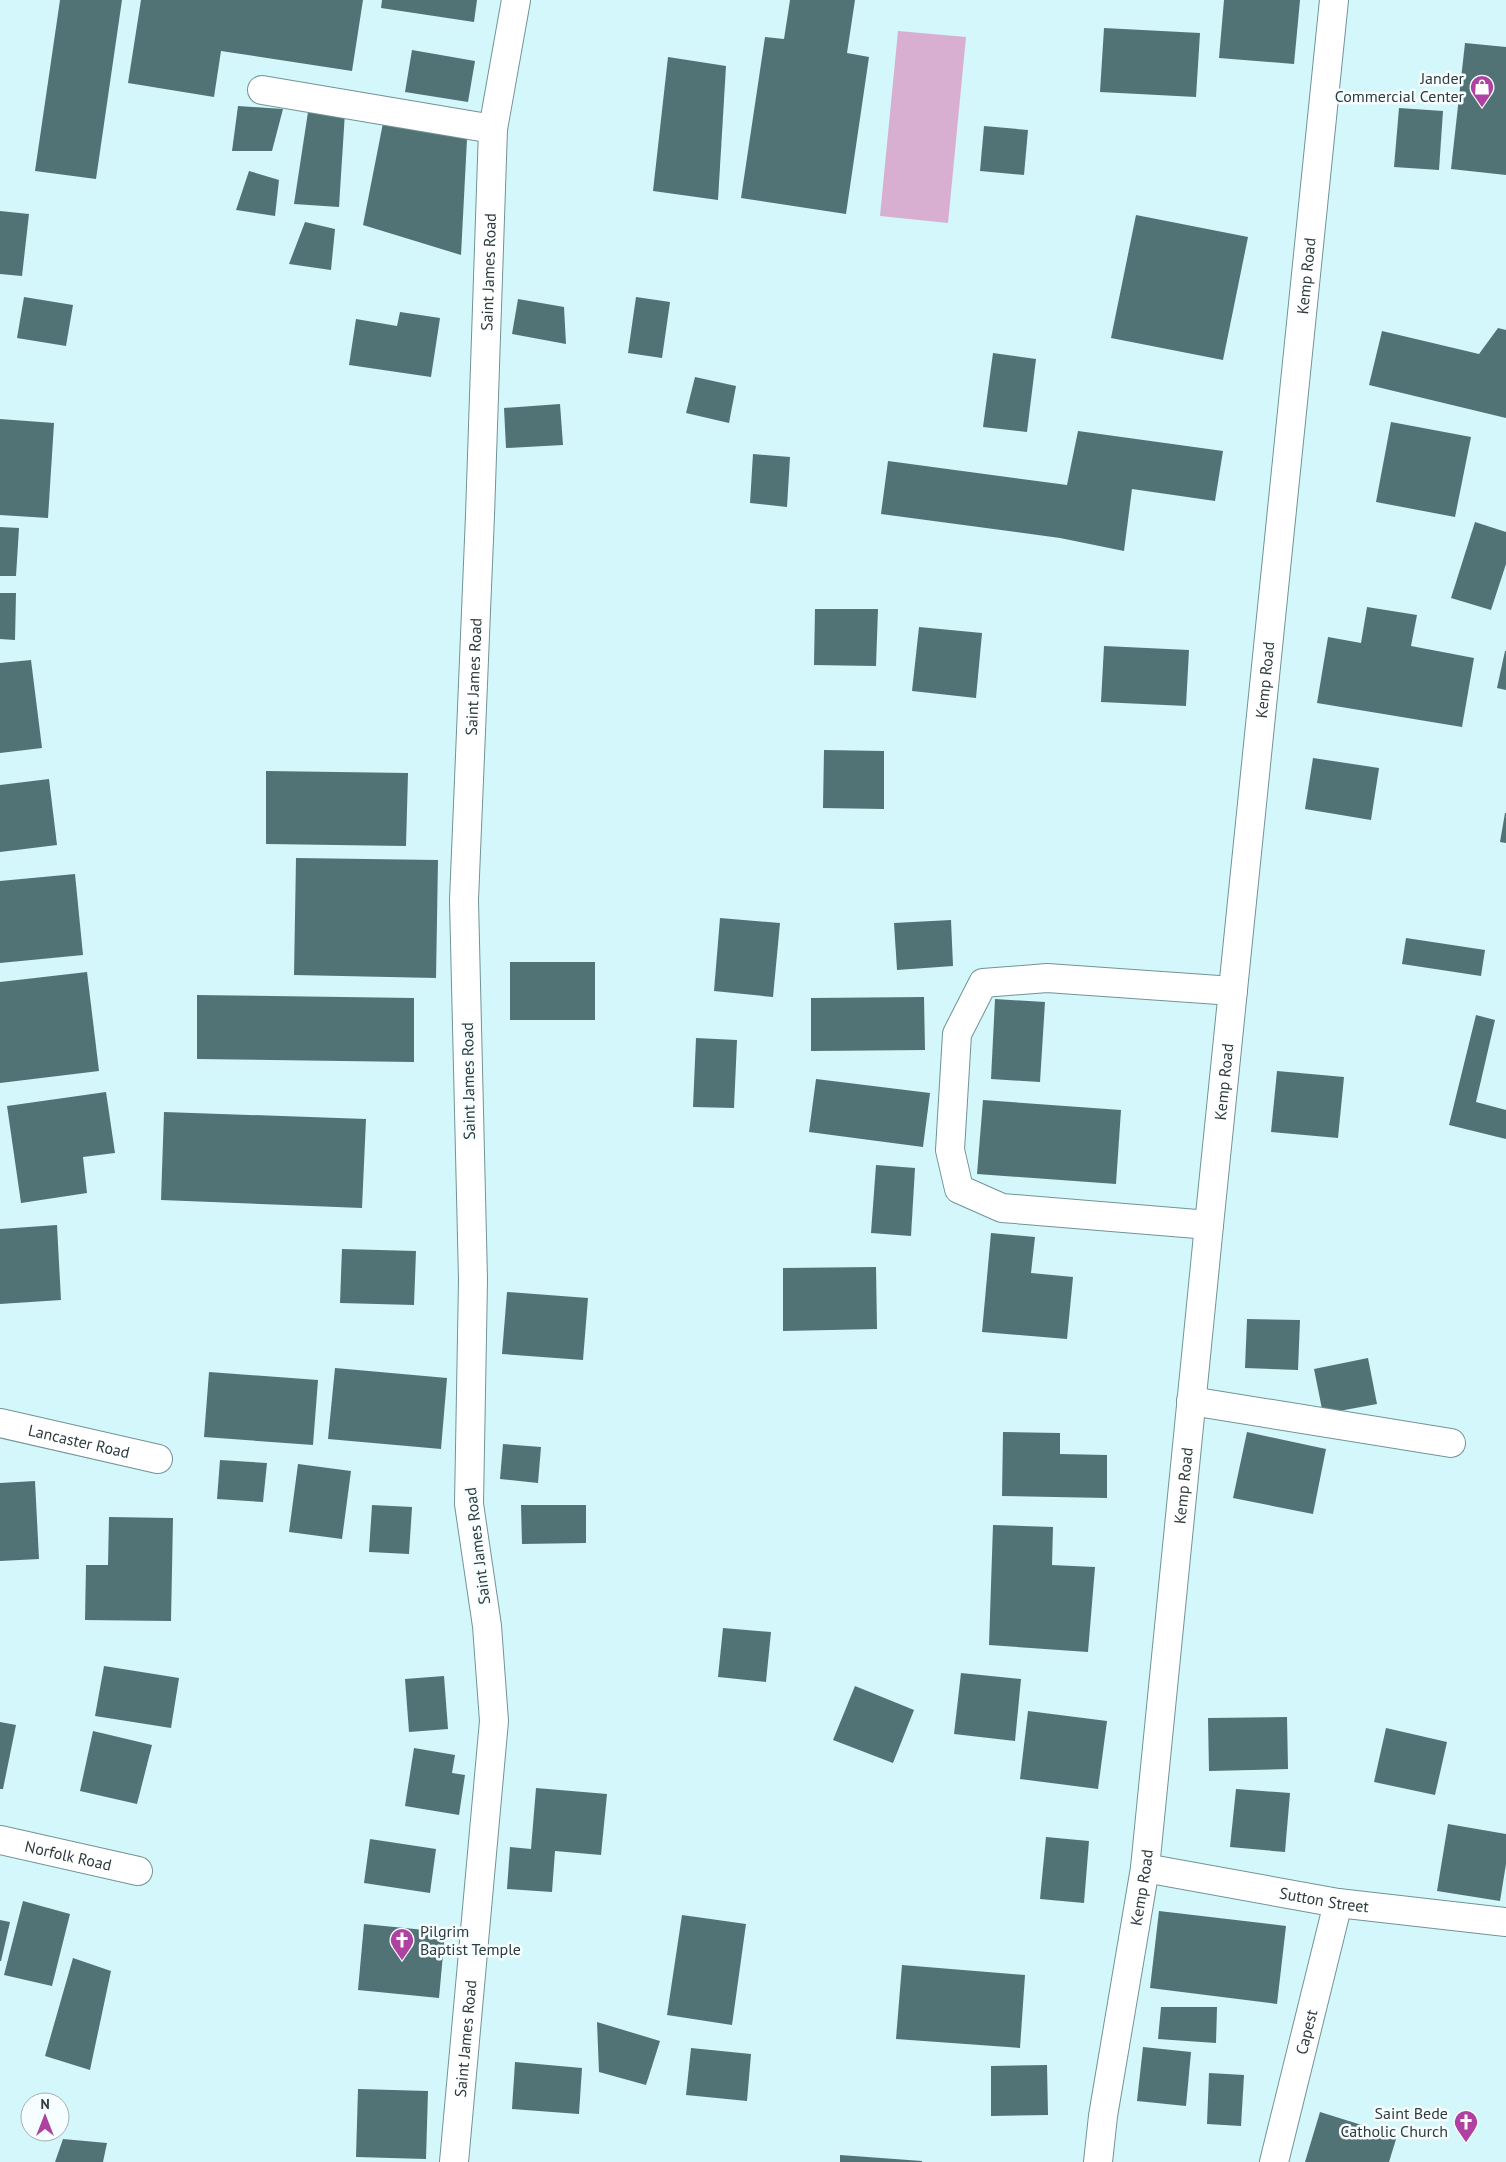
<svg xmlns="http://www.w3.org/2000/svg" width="1506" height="2162" font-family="'PT Sans',sans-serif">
<rect width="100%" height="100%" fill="#d3f7fb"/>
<polygon fill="#d8afd0" points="898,31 966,37 948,223 880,216"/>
<g fill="#527376">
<polygon points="60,0 122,0 96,179 35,171"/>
<polygon points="141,0 363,0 352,71 221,51 214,97 128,83"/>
<polygon points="382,0 477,0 474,22 381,8"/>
<polygon points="790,0 855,0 847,53 869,57 846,214 741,198 765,37 784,39"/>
<polygon points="1224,0 1300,0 1294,64 1219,58"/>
<polygon points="1104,28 1200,33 1196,97 1100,92"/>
<polygon points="1465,43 1506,47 1506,175 1451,169"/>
<polygon points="412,50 475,61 468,102 405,92"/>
<polygon points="668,57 726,66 718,200 653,191"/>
<polygon points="238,106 283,109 272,151 232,151"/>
<polygon points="1399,108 1443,111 1439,170 1394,167"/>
<polygon points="308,112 345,112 339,207 294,204"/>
<polygon points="383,123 467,139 461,255 363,225"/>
<polygon points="984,126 1028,130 1024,175 980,171"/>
<polygon points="249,171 279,180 275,216 236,210"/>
<polygon points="0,211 29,214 22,276 0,274"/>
<polygon points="1136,215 1248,237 1223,360 1111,338"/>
<polygon points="305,222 335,229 331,270 289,264"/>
<polygon points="24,297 73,305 66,346 17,338"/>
<polygon points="636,297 670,302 662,358 628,353"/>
<polygon points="518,299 564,307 566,344 512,334"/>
<polygon points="400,312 440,318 431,377 349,365 356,319 397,326"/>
<polygon points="1498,328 1506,330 1506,418 1369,385 1382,331 1479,354"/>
<polygon points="993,353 1036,359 1027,432 983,427"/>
<polygon points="695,377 736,386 729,423 686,413"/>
<polygon points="560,404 563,445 506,448 504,408"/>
<polygon points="0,419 54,423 48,518 0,515"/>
<polygon points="1391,422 1471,437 1455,517 1376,502"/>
<polygon points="1078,431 1223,451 1215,501 1132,489 1124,551 1060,538 881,514 888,461 1067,485"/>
<polygon points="753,454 790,457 787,507 750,503"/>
<polygon points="1475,522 1506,532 1506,564 1491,610 1451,598"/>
<polygon points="0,527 19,528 16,576 0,576"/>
<polygon points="0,593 16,593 15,640 0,639"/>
<polygon points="1367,607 1417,615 1411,646 1474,658 1462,727 1317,703 1328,637 1361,643"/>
<polygon points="815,609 878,609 876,666 814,665"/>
<polygon points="919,627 982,633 976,698 912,691"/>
<polygon points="1104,646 1189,650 1186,706 1101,702"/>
<polygon points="1505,651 1506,651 1506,690 1497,688"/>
<polygon points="31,660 42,748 0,753 0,663"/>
<polygon points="824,750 884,751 884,809 823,808"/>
<polygon points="1313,758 1379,768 1371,820 1305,809"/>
<polygon points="266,771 408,773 406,846 266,844"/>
<polygon points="49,779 57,845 0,852 0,785"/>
<polygon points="1505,813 1506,813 1506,843 1500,842"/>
<polygon points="296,858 438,860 436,978 294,975"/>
<polygon points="75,874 83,955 0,963 0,881"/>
<polygon points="720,918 780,923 773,997 714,991"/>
<polygon points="951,920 953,966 897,970 894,923"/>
<polygon points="1406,938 1485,950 1481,976 1402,964"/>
<rect x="510" y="962" width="85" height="58"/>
<polygon points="87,972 99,1071 0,1083 0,982"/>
<polygon points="197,995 414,998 414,1062 197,1059"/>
<polygon points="924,997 925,1050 811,1051 811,998"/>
<polygon points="995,999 1045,1002 1040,1082 991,1079"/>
<polygon points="1476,1015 1495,1020 1476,1102 1506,1110 1506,1139 1449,1125"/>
<polygon points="696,1038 737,1040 734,1108 693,1107"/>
<polygon points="1277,1071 1344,1077 1338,1138 1271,1132"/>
<polygon points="816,1079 930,1093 923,1147 809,1132"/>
<polygon points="106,1092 115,1153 83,1157 87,1193 21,1203 7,1106"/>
<polygon points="983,1100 1121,1110 1116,1184 977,1174"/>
<polygon points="164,1112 366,1119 362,1208 161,1200"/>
<polygon points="876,1165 915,1168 911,1236 871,1233"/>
<polygon points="57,1225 61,1300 0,1304 0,1229"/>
<polygon points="991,1233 1035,1237 1031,1273 1073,1277 1067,1339 982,1332"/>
<polygon points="342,1249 416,1251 414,1305 340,1303"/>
<polygon points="876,1267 877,1329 783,1331 783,1268"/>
<polygon points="507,1292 588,1298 583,1360 502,1354"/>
<polygon points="1247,1319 1300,1320 1298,1370 1245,1368"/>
<polygon points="1368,1358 1377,1404 1323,1414 1314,1369"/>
<polygon points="335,1368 447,1378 441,1449 328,1439"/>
<polygon points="209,1372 318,1380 313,1445 204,1437"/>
<polygon points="1003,1432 1060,1433 1060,1454 1107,1455 1107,1498 1002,1496"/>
<polygon points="1247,1432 1326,1449 1313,1514 1233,1498"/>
<polygon points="503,1444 541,1447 538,1483 500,1479"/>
<polygon points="220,1460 267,1463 263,1502 217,1499"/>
<polygon points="298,1464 351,1471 342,1539 289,1532"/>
<polygon points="35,1481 39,1559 0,1561 0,1483"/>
<polygon points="372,1505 412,1507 409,1554 369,1552"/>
<polygon points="521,1505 586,1505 586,1543 522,1544"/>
<polygon points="109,1517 173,1518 171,1621 85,1620 86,1565 108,1565"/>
<polygon points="993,1525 1053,1527 1052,1565 1095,1567 1088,1652 989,1645"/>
<polygon points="723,1628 771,1632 766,1682 718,1677"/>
<polygon points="104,1666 179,1678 171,1728 95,1716"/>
<polygon points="961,1673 1021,1679 1015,1741 954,1734"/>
<polygon points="444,1676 448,1729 409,1732 405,1679"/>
<polygon points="855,1686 914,1710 893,1763 833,1740"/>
<polygon points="1028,1711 1107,1721 1098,1789 1020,1779"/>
<polygon points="1287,1717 1288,1769 1209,1771 1208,1718"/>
<polygon points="0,1722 16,1725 3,1789 0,1789"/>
<polygon points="1386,1728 1447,1742 1435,1795 1374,1782"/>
<polygon points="93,1731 152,1745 137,1804 80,1791"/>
<polygon points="414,1748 455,1755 452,1773 465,1775 459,1815 405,1806"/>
<polygon points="536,1788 607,1794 601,1855 555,1851 552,1892 507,1889 510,1847 531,1849"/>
<polygon points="1236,1789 1290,1793 1285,1852 1230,1847"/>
<polygon points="1448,1824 1506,1834 1506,1864 1500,1901 1437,1891"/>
<polygon points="1046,1837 1089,1841 1084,1903 1040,1899"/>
<polygon points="370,1839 436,1849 430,1893 364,1883"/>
<polygon points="23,1901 70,1914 52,1986 4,1975"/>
<polygon points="1159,1911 1286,1926 1277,2004 1150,1988"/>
<polygon points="682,1915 746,1924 732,2025 667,2015"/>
<polygon points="0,1920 10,1922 1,1961 0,1961"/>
<polygon points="364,1924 445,1932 439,1998 358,1990"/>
<polygon points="73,1958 111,1971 90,2070 45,2056"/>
<polygon points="902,1965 1025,1975 1020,2048 896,2039"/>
<polygon points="1161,2007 1217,2007 1216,2043 1158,2039"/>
<polygon points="597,2022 660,2041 646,2085 599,2072"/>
<polygon points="1143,2047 1191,2052 1186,2106 1137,2101"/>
<polygon points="691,2048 751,2054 747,2101 686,2095"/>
<polygon points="515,2062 582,2068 579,2114 512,2109"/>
<polygon points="1047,2065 1048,2115 991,2116 991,2066"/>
<polygon points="1209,2073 1244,2075 1241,2126 1207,2124"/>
<polygon points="358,2089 428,2091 426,2159 356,2157"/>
<polygon points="1320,2112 1397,2136 1389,2162 1305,2162"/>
<polygon points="63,2139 107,2143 103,2162 55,2162"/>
<polygon points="840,2155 922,2161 922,2162 840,2162"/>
</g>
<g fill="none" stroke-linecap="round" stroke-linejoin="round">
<g stroke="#729397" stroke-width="30">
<g id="minor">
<polyline points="262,90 493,129"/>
<polyline points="1209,1225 1002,1208 959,1189 950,1150 957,1034 983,983 1047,978 1233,991"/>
<polyline points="1191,1401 1451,1443"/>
<path id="s1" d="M0,1423L158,1459"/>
<path id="s2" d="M0,1840L138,1871"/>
<path id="s3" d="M1145,1868L1338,1903L1506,1922"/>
<path id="s4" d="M454,2162L494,1721L487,1626L469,1504L473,1280L464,900L480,515L493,129L516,0"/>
<path id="s5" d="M1098,2162L1103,2116L1145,1868L1209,1225L1334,0"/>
<path id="s6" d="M1274,2162L1338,1903"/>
</g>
</g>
<use href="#minor" stroke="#fff" stroke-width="28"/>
</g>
<defs>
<g id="shop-pin" transform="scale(1.25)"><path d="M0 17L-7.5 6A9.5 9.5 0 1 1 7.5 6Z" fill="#af42a1" stroke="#f7feff"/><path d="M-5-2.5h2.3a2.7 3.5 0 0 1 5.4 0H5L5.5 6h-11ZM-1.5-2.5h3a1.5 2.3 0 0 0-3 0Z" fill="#fff"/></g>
<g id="church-pin" transform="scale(1.25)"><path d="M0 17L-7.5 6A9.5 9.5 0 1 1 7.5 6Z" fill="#af42a1" stroke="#f7feff"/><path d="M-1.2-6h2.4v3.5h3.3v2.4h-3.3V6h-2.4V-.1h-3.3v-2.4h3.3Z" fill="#fff"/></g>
</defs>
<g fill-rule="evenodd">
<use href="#shop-pin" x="1482" y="87"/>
<use href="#church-pin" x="402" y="1940"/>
<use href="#church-pin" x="1466" y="2122"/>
</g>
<g text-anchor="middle" stroke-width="5" stroke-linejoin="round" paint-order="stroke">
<g font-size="16" fill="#2e3c3e" stroke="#f7feff" text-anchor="end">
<text x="1464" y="84">Jander<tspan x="1464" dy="18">Commercial Center</tspan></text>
<text x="420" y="1937" text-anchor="start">Pilgrim<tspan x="420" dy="18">Baptist Temple</tspan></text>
<text x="1448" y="2119">Saint Bede<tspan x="1448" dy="18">Catholic Church</tspan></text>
</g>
<g font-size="16" fill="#2e3c3e" stroke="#f7feff">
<text dy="6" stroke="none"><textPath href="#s4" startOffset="1894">Saint James Road</textPath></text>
<text dy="6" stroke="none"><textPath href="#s5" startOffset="1898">Kemp Road</textPath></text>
<text dy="6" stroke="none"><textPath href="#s4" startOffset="1489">Saint James Road</textPath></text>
<text dy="6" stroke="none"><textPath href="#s5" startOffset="1492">Kemp Road</textPath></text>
<text transform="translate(468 1081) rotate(-91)" y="6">Saint James Road</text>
<text dy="6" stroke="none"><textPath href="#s5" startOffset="1088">Kemp Road</textPath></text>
<text dy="6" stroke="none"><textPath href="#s1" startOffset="81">Lancaster Road</textPath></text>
<text dy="6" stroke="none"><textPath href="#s5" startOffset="682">Kemp Road</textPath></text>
<text transform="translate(477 1546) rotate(-97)" y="6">Saint James Road</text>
<text dy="6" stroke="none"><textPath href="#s2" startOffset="70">Norfolk Road</textPath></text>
<text dy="6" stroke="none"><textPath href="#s5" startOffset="278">Kemp Road</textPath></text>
<text dy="6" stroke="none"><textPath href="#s3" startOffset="182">Sutton Street</textPath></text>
<text dy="6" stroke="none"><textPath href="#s6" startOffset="134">Capest</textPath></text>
<text dy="6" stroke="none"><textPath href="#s4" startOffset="124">Saint James Road</textPath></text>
</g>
</g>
<g transform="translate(45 2117)"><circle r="24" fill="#f7feff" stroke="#a7b0b2"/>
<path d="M0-4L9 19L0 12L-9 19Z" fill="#af42a1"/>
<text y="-8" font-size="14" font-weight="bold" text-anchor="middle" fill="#2e3c3e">N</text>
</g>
</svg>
